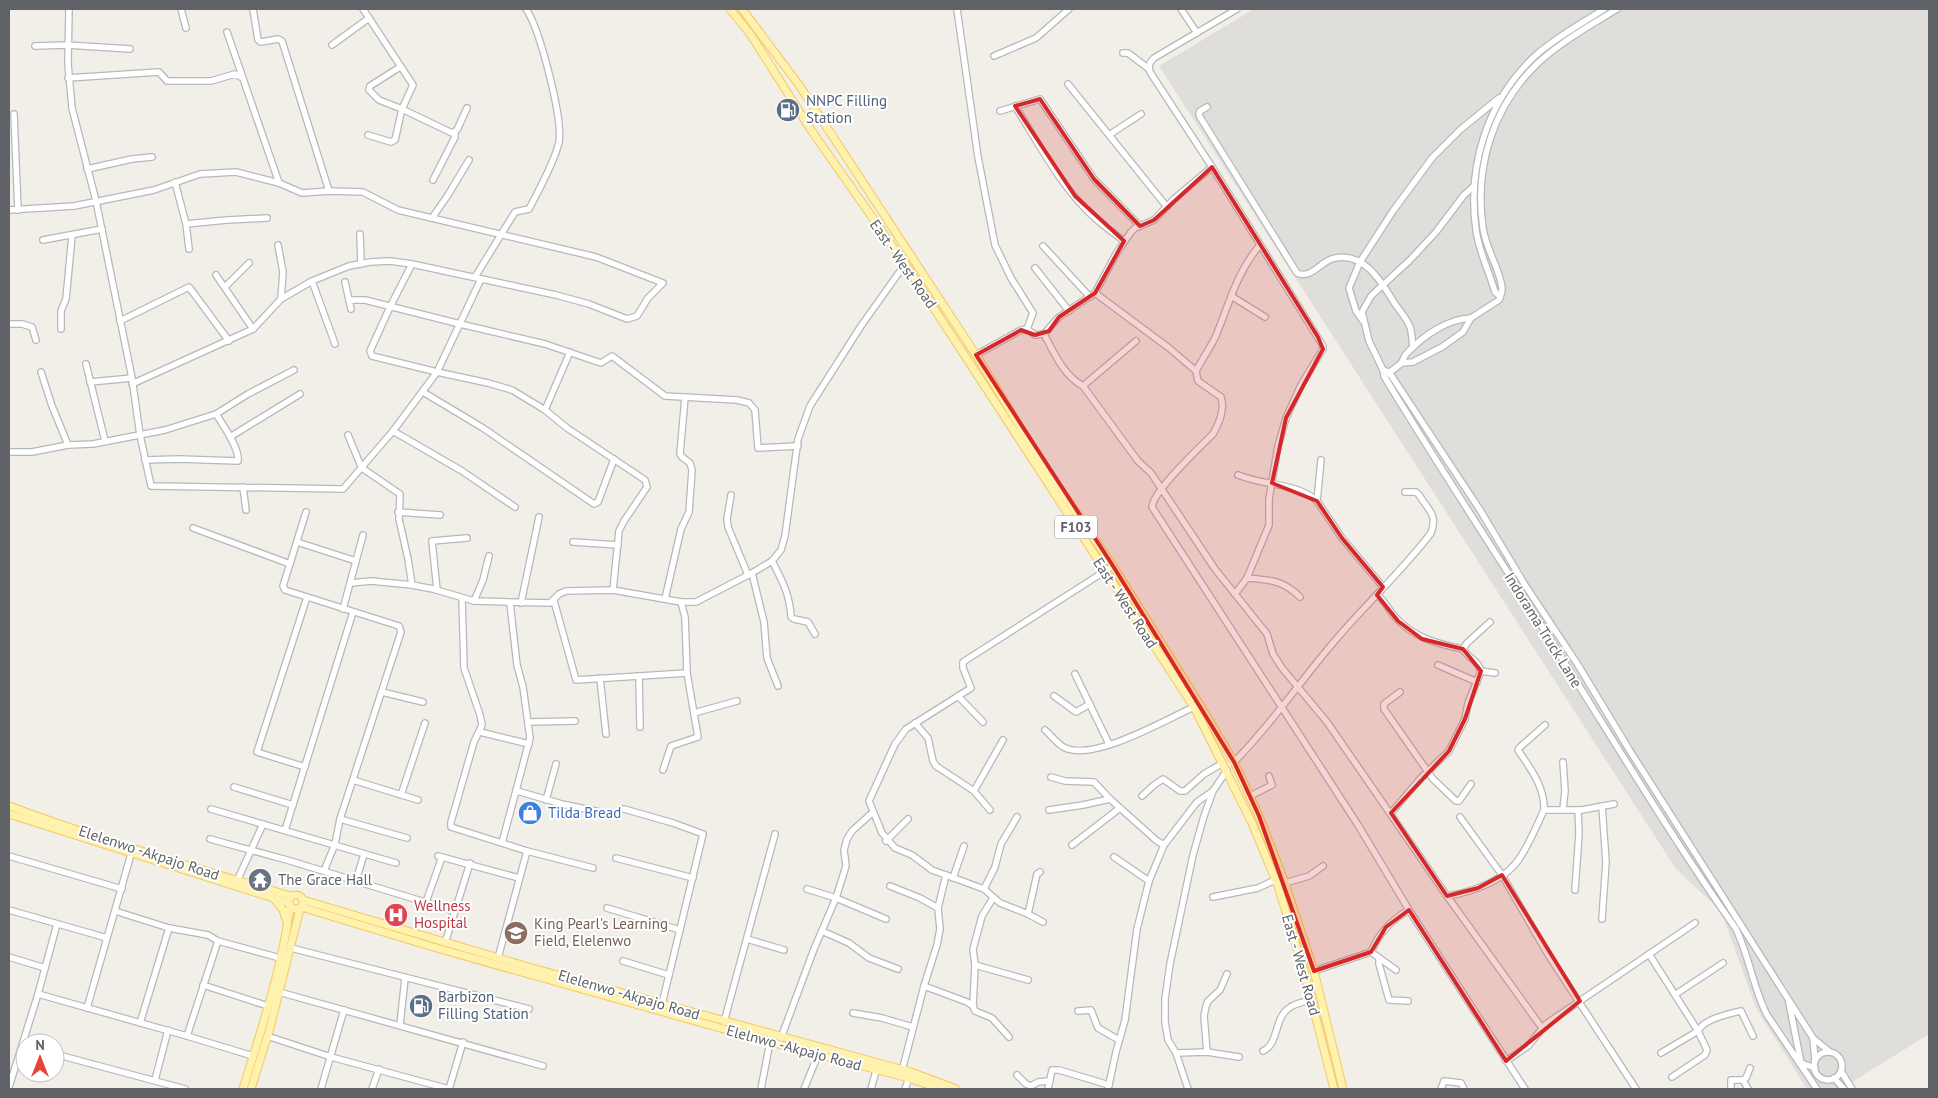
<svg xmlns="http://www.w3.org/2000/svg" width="1938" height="1098" font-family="'PT Sans',sans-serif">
<rect width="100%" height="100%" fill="#f1efe8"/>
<polygon fill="#e0deda" points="1254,9 1929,9 1929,1034 1841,1089 1807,1089 1756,1008 1721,911 1676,869 1159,66"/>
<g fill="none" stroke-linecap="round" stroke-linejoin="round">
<g stroke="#b5b8bc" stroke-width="8">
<g id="minor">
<polyline points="69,9 68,64 72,108 96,201 132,378 140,435 151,486 343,489 393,431 437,372 481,279"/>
<polyline points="181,9 186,28"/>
<polyline points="253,9 258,40 261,42 278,39 282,41 329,191"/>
<polyline points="363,9 413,85 402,109 395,140 391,142 368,135"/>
<polyline points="957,9 978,157 995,245 1011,278 1033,313 1027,329"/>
<polyline points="1181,9 1197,33"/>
<polyline points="227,32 279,183"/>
<polyline points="332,45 369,18"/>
<polyline points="35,46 67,45 130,49"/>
<polyline points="1123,53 1128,53 1149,69"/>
<polyline points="994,56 1036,38 1069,9"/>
<polyline points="400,67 370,86 369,90 379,100 402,109 452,133 457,130 467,108"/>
<polyline points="68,78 159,72 167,81 211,81 235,74 241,77"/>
<polyline points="1068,84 1167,207"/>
<path d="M1015,106C1039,144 1062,189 1096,219C1105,227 1115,234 1124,241"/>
<path d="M1207,107L1200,111L1199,114L1200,117L1297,273C1312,280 1321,260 1335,258C1365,252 1382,283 1395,304C1400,311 1407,319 1410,327C1412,333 1412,340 1413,347"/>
<polyline points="1000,111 1040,99 1094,179 1140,226"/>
<polyline points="14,114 18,210"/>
<polyline points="1109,135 1141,114"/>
<polyline points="87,169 132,159 152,157"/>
<polyline points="433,180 455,137 455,132"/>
<polyline points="175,182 186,224 189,249"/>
<path d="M1474,186L1464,195L1436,232L1410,260L1371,296L1362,312L1369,341L1383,370L1384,376C1446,479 1513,578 1576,681C1628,764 1679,848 1736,929C1749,956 1753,987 1767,1015L1817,1089"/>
<polyline points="9,210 74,206 154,190 200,174 236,172 279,183 302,193 329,191 363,192 398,210 596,257 663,283 648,298 637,316 627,319 589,304 556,295 412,264 390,261 370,262 349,266 312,281 281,299 253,329 132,384"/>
<polyline points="432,218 448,195 469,160"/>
<polyline points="186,224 227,220 267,218"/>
<polyline points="360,234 361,264"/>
<polyline points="43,240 102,229"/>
<polyline points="278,245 283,272 281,299"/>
<polyline points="1043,246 1090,297"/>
<polyline points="412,264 390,307 370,351 372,356 437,372 488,383 512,390 545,410 567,428 645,480 647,487 624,521 619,531 613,590"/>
<polyline points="1035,268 1069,311"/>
<polyline points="216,275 253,329"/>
<path d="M475,277L515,212L529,209C538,192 555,161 559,142C563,119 540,29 526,9"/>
<polyline points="312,281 335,344"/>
<polyline points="345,282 349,300 365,300 460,324 545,344 601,363 612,356 665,396 737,400 749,403 755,410 758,448 798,446"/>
<polyline points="225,287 249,263"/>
<path d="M1095,293L1169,348L1196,371L1198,381L1221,397C1225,410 1219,423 1213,434C1200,447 1153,491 1152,507L1358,825L1409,910L1525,1089"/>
<polyline points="1231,296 1265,317"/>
<path d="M1500,296L1495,292C1489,271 1479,252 1476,230C1467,166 1487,101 1535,56C1556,37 1581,24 1604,9"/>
<polyline points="349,300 351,309"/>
<polyline points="120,321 189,287 229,341"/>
<polyline points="1363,321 1356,311 1349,288 1360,262 1393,211 1432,158 1460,130 1499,98"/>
<polyline points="9,324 22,324 32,327 36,340"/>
<polyline points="61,329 61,311 66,299 72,236"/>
<path d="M1044,334C1054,353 1064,376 1083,386L1136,341"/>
<polyline points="976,355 1021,330 1027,329 1035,335 1044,334 1059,317 1095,293 1116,254 1131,232 1135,228 1154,220 1175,198 1212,167"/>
<path d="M1402,363L1413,362L1442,347L1463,332L1471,318L1499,300C1500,297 1502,293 1502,289C1502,274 1485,247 1483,228C1474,167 1493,105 1539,62C1562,41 1591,25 1617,9"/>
<polyline points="86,364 105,441"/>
<polyline points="1383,370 1389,372 1480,510 1525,585 1578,665 1630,751 1813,1038 1830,1052"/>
<path d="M1196,371C1202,360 1209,349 1215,338C1229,305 1236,273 1260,245"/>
<polyline points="41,372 52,406 68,445"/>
<path d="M1387,374C1391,371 1399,366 1402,362C1404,358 1404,355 1408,352C1424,335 1448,319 1471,318"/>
<polyline points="90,382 132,378"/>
<polyline points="1083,386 1138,461 1151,473 1215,569 1267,634 1273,654 1282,668 1327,722 1447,896 1542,1028"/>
<polyline points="423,392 483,428 594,504 598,502 614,459"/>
<polyline points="545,410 570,352"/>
<polyline points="393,431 462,471 515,507"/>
<polyline points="348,435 360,464 363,467"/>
<polyline points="230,437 300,394"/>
<polyline points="9,452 32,452 68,445 93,444 165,430 216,414 248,394 294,370"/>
<path d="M145,460L179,459L238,461C240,449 223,425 216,414"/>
<polyline points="362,468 400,494 399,519 408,559 412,585 433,589 474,601 550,603 559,594 566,591 613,590 681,602 696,602 752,573 772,561 781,550 785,536 798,439 810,406 861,326 905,264"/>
<path d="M1238,475C1264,486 1295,482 1317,501L1342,538L1383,587"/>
<polyline points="243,487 246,510"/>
<polyline points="731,495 727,519 728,527 748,575"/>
<polyline points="1317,501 1321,460"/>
<polyline points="306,512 283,586 285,590 399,626 401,632 340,819 335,844 324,871"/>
<polyline points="398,512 440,515"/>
<polyline points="193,528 290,564"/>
<polyline points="297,542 356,561"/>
<polyline points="573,542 618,545"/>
<path d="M772,561C782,580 790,595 791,617L794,619L808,622L815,634"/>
<polyline points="752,573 764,622 767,658 778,686"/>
<path d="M1247,578C1270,580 1283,580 1300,597"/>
<polyline points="351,583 371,581 412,585"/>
<polyline points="437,590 432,541 467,538"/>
<path d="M1235,594L1247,578L1269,525V499L1278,446L1286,418L1301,385L1323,349V346L1212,167L1150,72C1148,65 1150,62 1154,58L1237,9"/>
<path d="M1377,595C1387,603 1388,610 1397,619C1415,638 1438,644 1463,649C1468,659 1477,658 1481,671L1468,703L1465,719L1449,751L1420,779L1391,813"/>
<polyline points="462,598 464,668 480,715 482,725 474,742 451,822 451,827 527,851 593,868"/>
<polyline points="665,599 681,529 689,512 692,470 690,463 682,457 680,454 685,397"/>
<polyline points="474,601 483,580 489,556"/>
<polyline points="554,601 576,680 687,673"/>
<polyline points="521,603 539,517"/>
<polyline points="343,609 363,535"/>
<polyline points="1463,649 1467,643 1490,622"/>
<polyline points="1438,665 1477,682"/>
<polyline points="1481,671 1495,673"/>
<polyline points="1075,674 1109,744"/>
<polyline points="639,676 640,727"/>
<polyline points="600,678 606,734"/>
<polyline points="382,692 423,702"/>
<polyline points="1400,692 1384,704 1384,709 1433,779 1456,801 1459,801 1471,784"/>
<polyline points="958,696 983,722"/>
<polyline points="1054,696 1076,712 1090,704"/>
<polyline points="694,713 737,701"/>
<polyline points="529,722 575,721"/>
<polyline points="915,723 928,738 933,761 936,766 974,791 990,810"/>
<path d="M1045,730C1052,736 1059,747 1068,749C1098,759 1165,720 1194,707"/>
<polyline points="480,732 529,744"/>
<path d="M1234,762C1273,723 1303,677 1339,636C1369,601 1403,570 1431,533C1438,514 1428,510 1419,495L1416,492H1405"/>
<polyline points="1563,762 1565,791 1563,809"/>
<polyline points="305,767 257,752 307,597"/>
<polyline points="663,770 671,746 698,737 687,673 685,617 681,602"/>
<polyline points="1051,777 1065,781 1094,782 1110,799 1157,841 1164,845"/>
<polyline points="353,780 418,800"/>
<polyline points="234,787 293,805"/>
<polyline points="517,791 562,804 600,812"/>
<polyline points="974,791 1003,740"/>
<polyline points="401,795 425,723"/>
<polyline points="1142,796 1154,785 1163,779 1180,791 1185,791 1204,774 1223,763"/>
<polyline points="1250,796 1272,785 1269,776"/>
<polyline points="546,800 556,764"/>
<polyline points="211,809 396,863"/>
<polyline points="624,809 673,823 703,834 662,1004"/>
<polyline points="1049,810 1083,805 1110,799"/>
<polyline points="1544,810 1582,810 1614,804"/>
<polyline points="1460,817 1502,875 1549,956 1636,1089"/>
<polyline points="340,819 407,838"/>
<polyline points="285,830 353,612"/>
<polyline points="210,839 287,860 454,911"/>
<polyline points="886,841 908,819"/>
<polyline points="502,843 530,738 523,687 517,665 510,603"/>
<polyline points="1072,845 1120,808"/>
<polyline points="9,856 122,889"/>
<polyline points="438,856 519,878"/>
<polyline points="1114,857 1149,881"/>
<polyline points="616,858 693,878"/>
<polyline points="953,878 964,846"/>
<polyline points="237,881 263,824"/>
<polyline points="356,881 364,854"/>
<polyline points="1285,883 1309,876 1323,866"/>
<polyline points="890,886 920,898 938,908"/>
<polyline points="807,889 836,898 886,919"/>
<polyline points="984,889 995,867 1001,844 1017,817"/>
<polyline points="1575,890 1579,833 1578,810"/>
<path d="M1447,896C1473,892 1507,880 1521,856C1530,842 1537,825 1544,810C1545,787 1530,768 1518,750L1519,748L1545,725"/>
<polyline points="1213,897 1258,888 1275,880"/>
<polyline points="426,902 442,857"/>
<polyline points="607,908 680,930"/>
<polyline points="9,910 107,938"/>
<polyline points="115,911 169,928 208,935 218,941 280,958"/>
<polyline points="1028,914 1037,874 1040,872"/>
<polyline points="1602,919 1606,862 1602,806"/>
<polyline points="1043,922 1028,914 1000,903 984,889 932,870 912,855 895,848 882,833 869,801 895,744 906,729 971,688 963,668 963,662 1113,566"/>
<polyline points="822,931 849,943 869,958 898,969"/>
<polyline points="747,939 784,950"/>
<polyline points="445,943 470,863"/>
<polyline points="291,948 529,1009"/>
<polyline points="1371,952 1396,970"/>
<polyline points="1649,954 1698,1031 1707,1050 1705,1055 1672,1077"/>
<polyline points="9,957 45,968"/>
<polyline points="498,958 527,851"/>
<polyline points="1379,958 1379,964 1389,1000 1408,1001"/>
<polyline points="623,961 669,975"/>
<polyline points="975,965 1028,980"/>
<path d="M1314,971L1371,952C1379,933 1391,920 1409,910"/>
<polyline points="203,985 268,1006"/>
<polyline points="924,986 967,1002 973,1006 975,1011 992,1018 1009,1037"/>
<polyline points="279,992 543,1066"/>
<polyline points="38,994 187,1036 253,1056"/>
<polyline points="1676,994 1723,963"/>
<polyline points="1789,1003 1801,1063 1815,1068"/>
<polyline points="973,1006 975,965 973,949 982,916 993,898"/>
<polyline points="87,1008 131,854"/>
<polyline points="1078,1011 1091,1010 1098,1028 1119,1040"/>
<polyline points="853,1013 882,1018 913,1027"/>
<polyline points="724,1022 775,834"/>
<polyline points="140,1023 169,928"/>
<polyline points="400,1025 405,978"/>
<polyline points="187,1036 218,941"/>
<polyline points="267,1036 331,1057 449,1089"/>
<polyline points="781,1038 814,949 836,898 846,866 844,850 847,839 852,831 872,813"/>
<polyline points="1813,1038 1815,1060"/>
<path d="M1263,1051C1279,1044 1274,1018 1289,1008C1295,1003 1304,1002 1311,1000"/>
<polyline points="1207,1052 1204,1016 1206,1006 1208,1001 1220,990 1227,974"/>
<circle cx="1828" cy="1066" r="14"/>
<polyline points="1176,1053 1207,1052 1239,1057"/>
<path d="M1661,1053L1698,1031C1704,1019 1728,1014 1741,1011L1753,1036"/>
<polyline points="55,1054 185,1089"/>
<polyline points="1506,1061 1528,1046 1546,1024 1695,923"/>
<polyline points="902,1071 924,986 937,945 940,929 938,908 946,875"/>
<polyline points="1841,1071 1852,1089"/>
<polyline points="1017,1075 1026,1084 1031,1086 1038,1082 1049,1081"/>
<polyline points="1834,1078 1844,1089"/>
<polyline points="155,1080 168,1030"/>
<polyline points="1743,1080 1746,1078 1750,1068"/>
<polyline points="1743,1080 1748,1089"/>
<polyline points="9,1087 38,994 57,924"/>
<polyline points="321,1089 344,1010"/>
<polyline points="372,1089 379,1069"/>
<polyline points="449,1089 463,1042"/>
<polyline points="761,1089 770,1042"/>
<polyline points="804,1089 818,1055"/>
<polyline points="871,1089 876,1071"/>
<polyline points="905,1089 909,1078"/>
<polyline points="1048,1089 1052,1070 1059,1070 1109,1085"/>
<polyline points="1108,1089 1116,1052 1125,1020 1137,929 1149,881 1164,845 1197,802 1213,791"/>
<polyline points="1188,1089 1176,1053 1168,1040 1165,1022 1165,999 1170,964 1193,855 1204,816 1213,791 1227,770"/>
<polyline points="1441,1089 1444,1081 1461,1083 1464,1089"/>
<polyline points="1731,1089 1731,1080 1743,1080"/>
</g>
</g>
<g stroke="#f2c960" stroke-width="9">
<g id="major">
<polyline points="730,9 751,35 811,130 905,264 1194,707 1252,823 1278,886 1305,975 1334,1089"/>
<polyline points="742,9 799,85 978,358 1042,463 1113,566 1200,705 1234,762 1259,816 1285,883 1314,971 1343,1089"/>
<path d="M9,806C101,840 196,869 291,896"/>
<polyline points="9,814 289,903"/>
<circle cx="296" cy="902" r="7"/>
<polyline points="275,900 283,910 287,922"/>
<polyline points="303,900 532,968 911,1072 956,1089"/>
<polyline points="301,907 440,949 770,1042 909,1078 940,1089"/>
<path d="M243,1089C261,1030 282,969 290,907"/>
<polyline points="251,1089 270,1028 300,909"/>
</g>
</g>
<use href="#minor" stroke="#fff" stroke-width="5.5"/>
<use href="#major" stroke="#fff2af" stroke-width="7"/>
</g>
<path fill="#d62828" fill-opacity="0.2" stroke="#d62828" stroke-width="4" stroke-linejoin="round" d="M1040,99L1094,179L1140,226L1154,220L1212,167L1318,337L1323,349L1286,418L1272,483L1317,501L1342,538L1383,587L1377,595L1398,621L1422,639L1463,649L1481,671L1465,719L1449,751L1391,813L1447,896L1478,888L1502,875L1580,1001L1506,1061L1409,910L1386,927L1371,952L1314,971L1259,816L1234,762L1113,566L976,355L1021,330L1035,335L1049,331L1059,317L1095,293L1124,241L1075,196L1015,106Z"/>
<defs>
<g id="fuel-disc" transform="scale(1.25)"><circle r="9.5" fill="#5c6f8a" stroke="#fff"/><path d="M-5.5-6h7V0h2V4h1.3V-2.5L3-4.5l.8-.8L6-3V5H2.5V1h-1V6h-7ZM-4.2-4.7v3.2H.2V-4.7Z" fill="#fff"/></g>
<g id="shop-disc" transform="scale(1.25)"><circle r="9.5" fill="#3f7fe0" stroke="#fff"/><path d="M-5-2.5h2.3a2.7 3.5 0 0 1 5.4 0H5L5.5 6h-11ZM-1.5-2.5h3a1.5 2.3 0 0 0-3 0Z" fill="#fff"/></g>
<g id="temple-disc" transform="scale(1.25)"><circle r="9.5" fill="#6b7280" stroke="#fff"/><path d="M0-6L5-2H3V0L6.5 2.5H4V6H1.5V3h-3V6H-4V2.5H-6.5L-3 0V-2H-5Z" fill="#fff"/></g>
<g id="hospital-disc" transform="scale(1.25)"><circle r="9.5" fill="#e0444e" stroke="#fff"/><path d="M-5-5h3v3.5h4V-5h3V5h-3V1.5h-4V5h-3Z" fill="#fff"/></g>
<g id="school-disc" transform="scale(1.25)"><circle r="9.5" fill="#8d6e63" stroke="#fff"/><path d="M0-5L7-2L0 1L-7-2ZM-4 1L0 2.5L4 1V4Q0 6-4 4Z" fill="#fff"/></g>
</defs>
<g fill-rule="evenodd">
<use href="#fuel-disc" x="788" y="110"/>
<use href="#shop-disc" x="530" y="813"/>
<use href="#temple-disc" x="260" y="880"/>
<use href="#hospital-disc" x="396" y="915"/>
<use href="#school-disc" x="516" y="933"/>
<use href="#fuel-disc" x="421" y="1006"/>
</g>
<g text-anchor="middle" stroke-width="4" stroke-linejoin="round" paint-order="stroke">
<rect fill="#fff" stroke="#8f9295" stroke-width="1" x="1055" y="515.5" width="42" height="23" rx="4"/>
<g font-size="14" font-weight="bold" fill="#5f6368">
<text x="1076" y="532">F103</text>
</g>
<g font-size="15" fill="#4e5e75" stroke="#fff" text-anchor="start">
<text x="806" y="106">NNPC Filling<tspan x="806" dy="17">Station</tspan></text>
<text x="438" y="1002">Barbizon<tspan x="438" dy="17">Filling Station</tspan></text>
</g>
<g font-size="15" fill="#5f6368" stroke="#fff">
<text transform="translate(903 264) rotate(55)" y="5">East - West Road</text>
<text transform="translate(1125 603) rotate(57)" y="5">East - West Road</text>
<text transform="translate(1543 630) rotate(58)" y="5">Indorama Truck Lane</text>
<text transform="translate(149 853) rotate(18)" y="5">Elelenwo -Akpajo Road</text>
<text transform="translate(1301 965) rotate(74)" y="5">East - West Road</text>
<text transform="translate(629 995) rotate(16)" y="5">Elelenwo -Akpajo Road</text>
<text transform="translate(794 1048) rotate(15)" y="5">Elelnwo -Akpajo Road</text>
</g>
<g font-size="15" fill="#366cbe" stroke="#fff" text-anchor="start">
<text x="548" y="818">Tilda Bread</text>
</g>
<g font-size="15" fill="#5b616d" stroke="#fff" text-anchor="start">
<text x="278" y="885">The Grace Hall</text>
</g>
<g font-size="15" fill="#be3a42" stroke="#fff" text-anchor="start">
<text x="414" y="911">Wellness<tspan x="414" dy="17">Hospital</tspan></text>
</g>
<g font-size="15" fill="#785e54" stroke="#fff" text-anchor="start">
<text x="534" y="929">King Pearl's Learning<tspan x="534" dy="17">Field, Elelenwo</tspan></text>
</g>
</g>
<rect width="1938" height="1098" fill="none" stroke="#5f6368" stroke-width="20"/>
<g transform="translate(40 1058)"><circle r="24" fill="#ffffff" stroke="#bfc1c3"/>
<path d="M0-4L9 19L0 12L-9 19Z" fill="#ea4335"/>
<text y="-8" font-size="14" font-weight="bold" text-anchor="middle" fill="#5f6368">N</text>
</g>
</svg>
